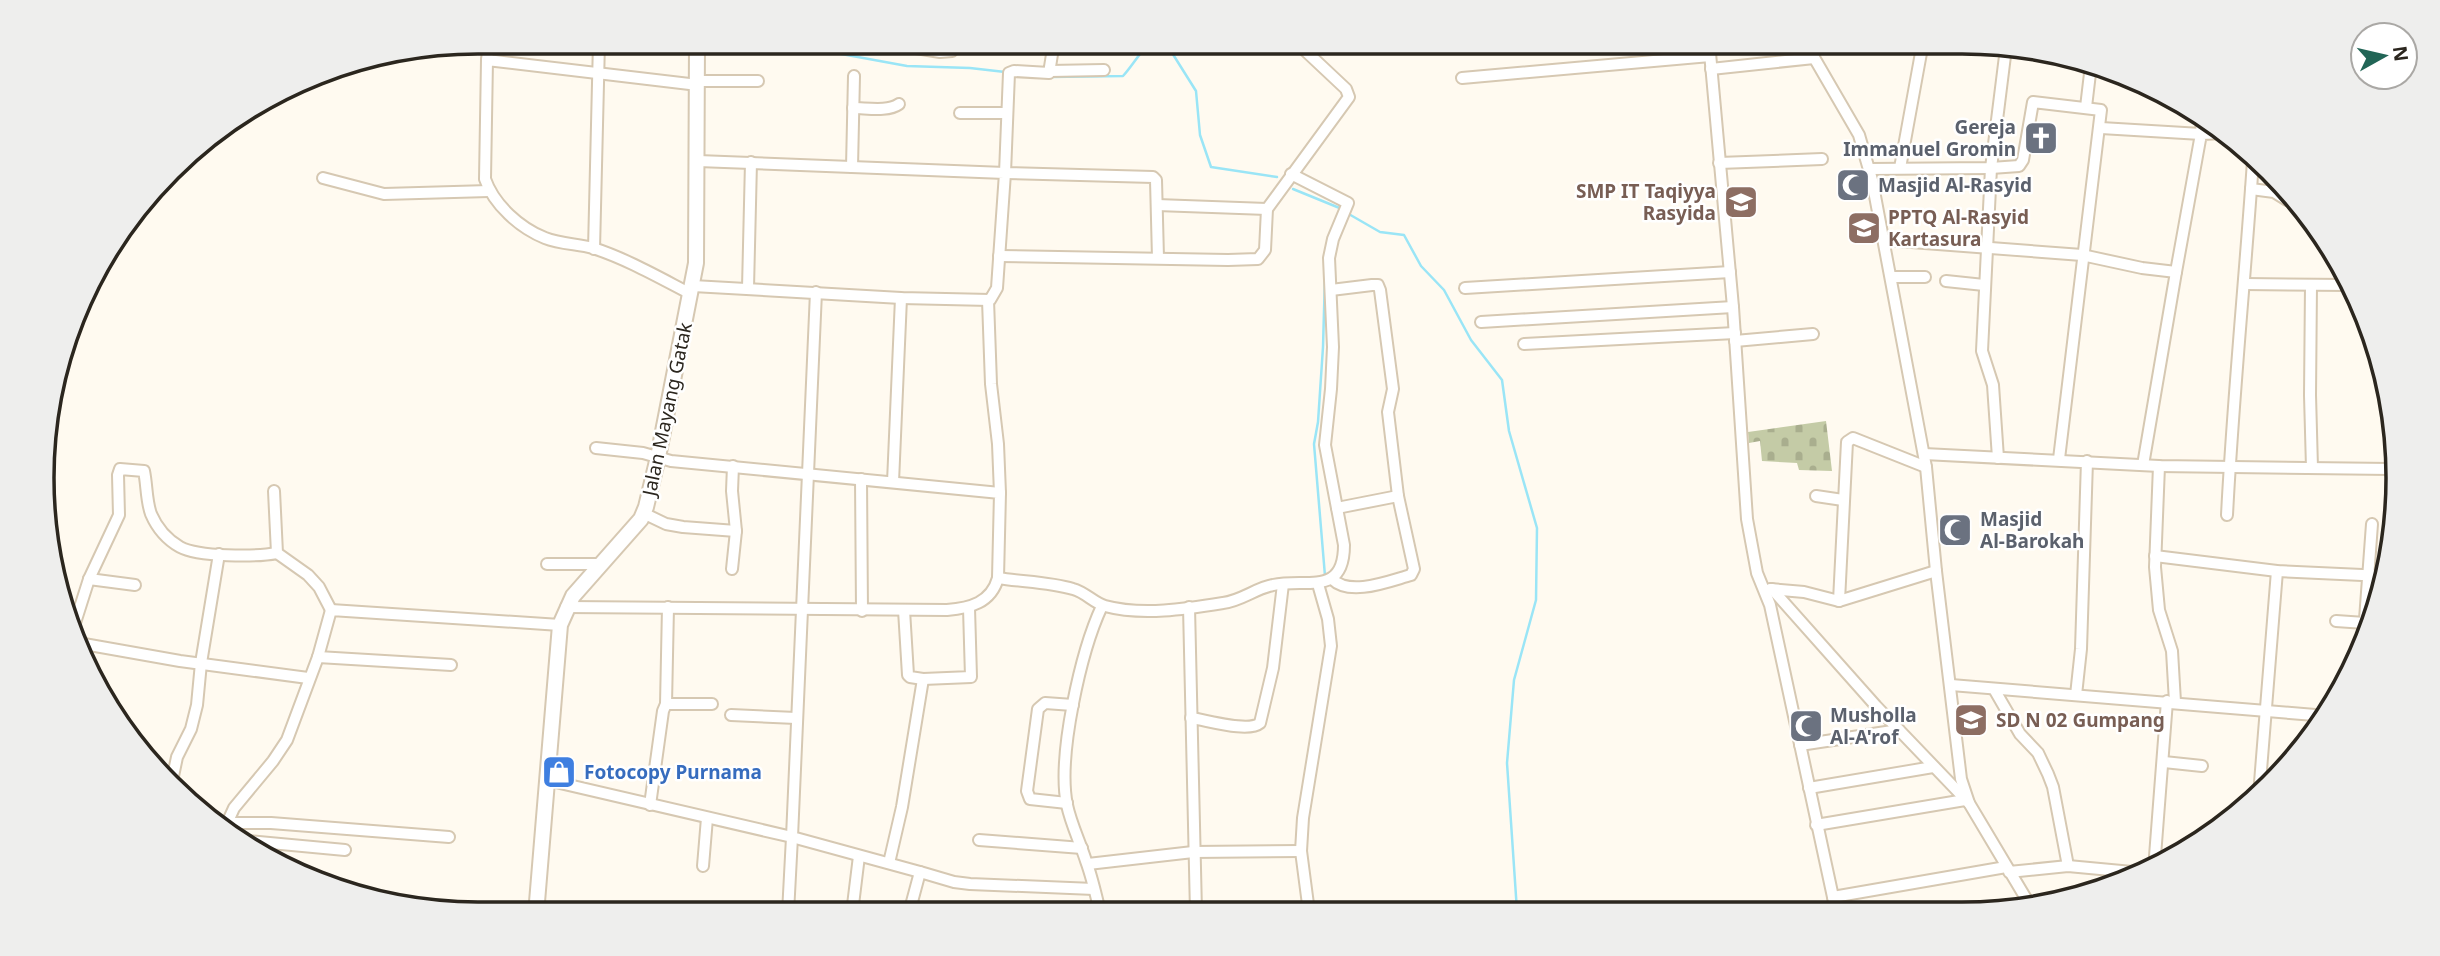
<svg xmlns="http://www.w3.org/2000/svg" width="2440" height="956" font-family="'Noto Sans',sans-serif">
<defs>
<pattern id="cemetery-stones" width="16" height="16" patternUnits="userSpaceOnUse" patternTransform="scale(1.75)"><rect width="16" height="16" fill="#c4cba6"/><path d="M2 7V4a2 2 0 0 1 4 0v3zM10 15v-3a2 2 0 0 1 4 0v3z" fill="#a9ae8e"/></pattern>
</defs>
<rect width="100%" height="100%" fill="#fffaf0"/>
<polygon fill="url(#cemetery-stones)" points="1826,421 1832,471 1799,470 1797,463 1762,461 1760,441 1749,443 1748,432"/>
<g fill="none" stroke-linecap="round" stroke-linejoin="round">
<g stroke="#9ae5f6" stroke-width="2.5">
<polyline points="776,42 907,66 970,68 1005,72"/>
<path d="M1050,77L1123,76C1133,65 1139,53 1150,43L1169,48L1196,91L1200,135L1211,167L1277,177"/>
<polyline points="1293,189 1342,209"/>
<polyline points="1347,213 1380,232 1404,235 1421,266 1444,290 1471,340 1502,380 1509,431 1537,528 1536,600 1514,680 1507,763 1517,911"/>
<polyline points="1325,576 1314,444 1318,422 1323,347 1325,276"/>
<polyline points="1334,659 1336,642"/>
</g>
<g stroke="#d6c8b2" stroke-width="14">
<g id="minor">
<polyline points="880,42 940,52 952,51"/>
<polyline points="1054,42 1049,73 1014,71 1009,73 1005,173 1153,177 1156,180 1158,258"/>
<polyline points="1709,42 1733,307 1747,519 1757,573 1770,605 1836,911"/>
<polyline points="1805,42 1859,135 1872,180 1926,467 1936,571 1961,779 1969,803 2031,907"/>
<polyline points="487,60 489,42"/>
<polyline points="1711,69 1814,58"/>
<polyline points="1050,71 1104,70"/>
<polyline points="1462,78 1710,56"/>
<polyline points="698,81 758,81"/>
<polyline points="2086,107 2091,65"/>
<path d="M853,108C867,108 888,112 899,104"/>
<polyline points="960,113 1007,113"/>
<polyline points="2101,128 2201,134 2202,120"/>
<polyline points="1719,163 1822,159"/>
<polyline points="852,167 854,76"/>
<polyline points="1900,168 1923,42"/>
<polyline points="1870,169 1991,168 2019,166 2023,160 2033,102 2101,110 2059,459"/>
<polyline points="323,178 384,194 489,191"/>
<polyline points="2251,189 2274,192 2287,200"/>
<polyline points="1157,205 1267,209"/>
<polyline points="1885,240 2082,255 2142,268 2176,272 2201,134 2228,133"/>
<polyline points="594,249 599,42"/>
<polyline points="999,256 1228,260 1258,259 1265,250 1267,209 1349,97 1346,89 1296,42"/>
<polyline points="1891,277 1925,277"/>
<polyline points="1946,281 1984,285"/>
<polyline points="2245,284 2348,285"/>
<polyline points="2311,285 2310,395 2312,468"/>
<polyline points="693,286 901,298 990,300 997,288 1005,173 698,161"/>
<polyline points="748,288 751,162"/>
<polyline points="1465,288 1730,272"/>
<path d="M1331,290L1372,285H1378L1380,290L1393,389L1388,412L1398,496L1414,569L1411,575C1389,581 1350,597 1332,579"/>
<polyline points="816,292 792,837 920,872 909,913"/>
<path d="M691,294C660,278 627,259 593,248C578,244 560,244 545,238C520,228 494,205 485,179L487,60L698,85"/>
<polyline points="988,300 991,384 998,444 1000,493"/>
<polyline points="1481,322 1733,307"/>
<polyline points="1735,341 1813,334"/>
<polyline points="1524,344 1735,333"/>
<polyline points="1924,454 2159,466 2391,469"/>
<polyline points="1998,458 1993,385 1982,351 1991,168 2006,48"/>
<polyline points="2143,465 2176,272"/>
<polyline points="2159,466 2155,567 2159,610 2172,651 2175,702"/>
<polyline points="861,479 862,611"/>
<polyline points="893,482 901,298"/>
<polyline points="274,491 277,553 308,575 319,587 331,610"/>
<polyline points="1816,496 1843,500"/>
<polyline points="1337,508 1398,496"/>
<polyline points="643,513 666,524 683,527 736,531"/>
<path d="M2227,515C2233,397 2245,279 2253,161"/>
<polyline points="2155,556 2277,571 2384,576"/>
<polyline points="547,564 600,564"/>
<polyline points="732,569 736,531 732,491 733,466"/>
<path d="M998,578C1023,582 1049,582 1073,589C1085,592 1094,603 1105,606C1142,616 1186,609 1223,603C1241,601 1256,588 1273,585C1306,578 1344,597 1344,545L1325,445L1331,389L1333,347L1329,258L1333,239L1348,203L1291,174"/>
<polyline points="89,579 135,585"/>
<polyline points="1770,589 1804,592 1839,601 1936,571"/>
<polyline points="1772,589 1876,706 1969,803"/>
<polyline points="1839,601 1847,442 1853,438 1926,467"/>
<path d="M566,607L947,610C970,608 991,603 998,578L1000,493L671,461L643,453L596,448"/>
<polyline points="1189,607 1196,912"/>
<polyline points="2336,621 2365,623"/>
<path d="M75,623L89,579L119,515L118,475L120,469L144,471C147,485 146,500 151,514C157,528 166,539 180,547C198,557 256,557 277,553"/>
<polyline points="2364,633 2372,524"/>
<polyline points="84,644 180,661 308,678"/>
<polyline points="318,657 451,665"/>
<polyline points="923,679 971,677 969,608"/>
<polyline points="1951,685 2327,716"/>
<polyline points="1994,689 2020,734 2038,753 2048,774 2053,787 2068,866"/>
<polyline points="2076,695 2081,649 2087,461"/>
<polyline points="666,704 712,704"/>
<polyline points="731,715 796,718"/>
<path d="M1191,718C1207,720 1248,733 1260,723L1273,668L1283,584"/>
<polyline points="1800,745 1899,730"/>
<polyline points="2164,762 2202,766"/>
<polyline points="547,780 792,837 788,913"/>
<polyline points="172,781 177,757 191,729 197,705 201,663 219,554"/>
<polyline points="1809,788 1933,767"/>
<polyline points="2259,795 2277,571"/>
<polyline points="1067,803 1030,799 1027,791 1038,709 1045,703 1073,705"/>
<polyline points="650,805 663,711 666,704 668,607"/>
<polyline points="225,823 271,823 449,837"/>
<polyline points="1816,825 1965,800"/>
<polyline points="224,830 234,808 273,761 287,740 318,657 331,610 560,625"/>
<polyline points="979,840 1082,848"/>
<polyline points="248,841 345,850"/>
<polyline points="889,863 902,807 923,679 910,677 908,675 904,610"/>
<polyline points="1088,864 1193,852 1301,851"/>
<polyline points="703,866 707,818"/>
<polyline points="2154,869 2167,701"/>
<polyline points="920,872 954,882 970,884 1094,889"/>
<polyline points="2009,872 2068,866 2143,873"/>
<polyline points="1833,897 2006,867"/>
<path d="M1100,912C1096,895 1092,877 1086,861C1080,842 1071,824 1067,805C1057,756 1081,651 1102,606"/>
<polyline points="1309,912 1301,851 1303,818 1331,646 1328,619 1318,584"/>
<polyline points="852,913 859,856"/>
</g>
</g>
<g stroke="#d6c8b2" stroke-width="18">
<polyline id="tertiary" points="536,914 560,625 573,596 641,519 646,507 658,457 696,263 697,42"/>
</g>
<use href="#minor" stroke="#fff" stroke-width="10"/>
<use href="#tertiary" stroke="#fff" stroke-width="14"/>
</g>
<defs>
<g id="church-square" transform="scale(1.75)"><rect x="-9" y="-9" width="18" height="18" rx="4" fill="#6b7280" stroke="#fff"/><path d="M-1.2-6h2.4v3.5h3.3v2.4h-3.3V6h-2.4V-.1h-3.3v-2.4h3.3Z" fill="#fff"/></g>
<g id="mosque-square" transform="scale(1.75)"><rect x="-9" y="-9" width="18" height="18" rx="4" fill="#6b7280" stroke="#fff"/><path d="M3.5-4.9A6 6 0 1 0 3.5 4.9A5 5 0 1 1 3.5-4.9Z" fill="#fff"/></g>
<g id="school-square" transform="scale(1.75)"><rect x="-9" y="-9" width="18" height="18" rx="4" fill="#8d6e63" stroke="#fff"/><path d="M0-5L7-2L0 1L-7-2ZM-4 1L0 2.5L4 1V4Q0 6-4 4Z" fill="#fff"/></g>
<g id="shop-square" transform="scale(1.75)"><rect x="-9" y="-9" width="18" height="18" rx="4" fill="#3f7fe0" stroke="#fff"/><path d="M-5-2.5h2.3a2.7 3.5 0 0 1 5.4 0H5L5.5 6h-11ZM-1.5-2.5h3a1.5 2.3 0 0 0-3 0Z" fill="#fff"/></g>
</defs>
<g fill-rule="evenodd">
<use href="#church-square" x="2041" y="138"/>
<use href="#mosque-square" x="1853" y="185"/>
<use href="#school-square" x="1741" y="202"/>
<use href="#school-square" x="1864" y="228"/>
<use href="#mosque-square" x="1955" y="530"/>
<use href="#school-square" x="1971" y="720"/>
<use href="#mosque-square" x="1806" y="726"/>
<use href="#shop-square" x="559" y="772"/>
</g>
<g text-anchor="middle" stroke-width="5" stroke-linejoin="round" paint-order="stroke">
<g font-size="19" font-weight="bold" fill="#5b616d" stroke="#fff" text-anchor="start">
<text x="2016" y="134" text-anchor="end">Gereja<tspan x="2016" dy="22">Immanuel Gromin</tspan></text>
<text x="1878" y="192">Masjid Al-Rasyid</text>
<text x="1980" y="526">Masjid<tspan x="1980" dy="22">Al-Barokah</tspan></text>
<text x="1830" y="722">Musholla<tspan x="1830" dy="22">Al-A'rof</tspan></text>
</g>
<g font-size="19" font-weight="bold" fill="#785e54" stroke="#fff" text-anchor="start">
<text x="1716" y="198" text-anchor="end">SMP IT Taqiyya<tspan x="1716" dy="22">Rasyida</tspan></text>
<text x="1888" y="224">PPTQ Al-Rasyid<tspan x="1888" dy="22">Kartasura</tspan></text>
<text x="1996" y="727">SD N 02 Gumpang</text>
</g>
<g font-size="19" fill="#2b261e" stroke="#fff">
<text transform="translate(667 409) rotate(-78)" y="7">Jalan Mayang Gatak</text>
</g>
<g font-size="19" font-weight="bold" fill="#366cbe" stroke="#fff" text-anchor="start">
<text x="584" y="779">Fotocopy Purnama</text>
</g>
</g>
<path d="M0 0H2440V956H0ZM478 54H1962A424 424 0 0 1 2386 478V478A424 424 0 0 1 1962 902H478A424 424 0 0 1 54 478V478A424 424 0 0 1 478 54Z" fill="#eeeeed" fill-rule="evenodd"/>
<path fill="none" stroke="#2b261e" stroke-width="3.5" d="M478 54H1962A424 424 0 0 1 2386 478V478A424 424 0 0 1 1962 902H478A424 424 0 0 1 54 478V478A424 424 0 0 1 478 54Z"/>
<g transform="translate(2384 56) rotate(82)"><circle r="33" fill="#ffffff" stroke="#aaa8a5" stroke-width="2"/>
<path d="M0-5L12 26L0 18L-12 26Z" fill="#216556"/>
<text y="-10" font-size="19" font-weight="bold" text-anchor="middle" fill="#2b261e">N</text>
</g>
</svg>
